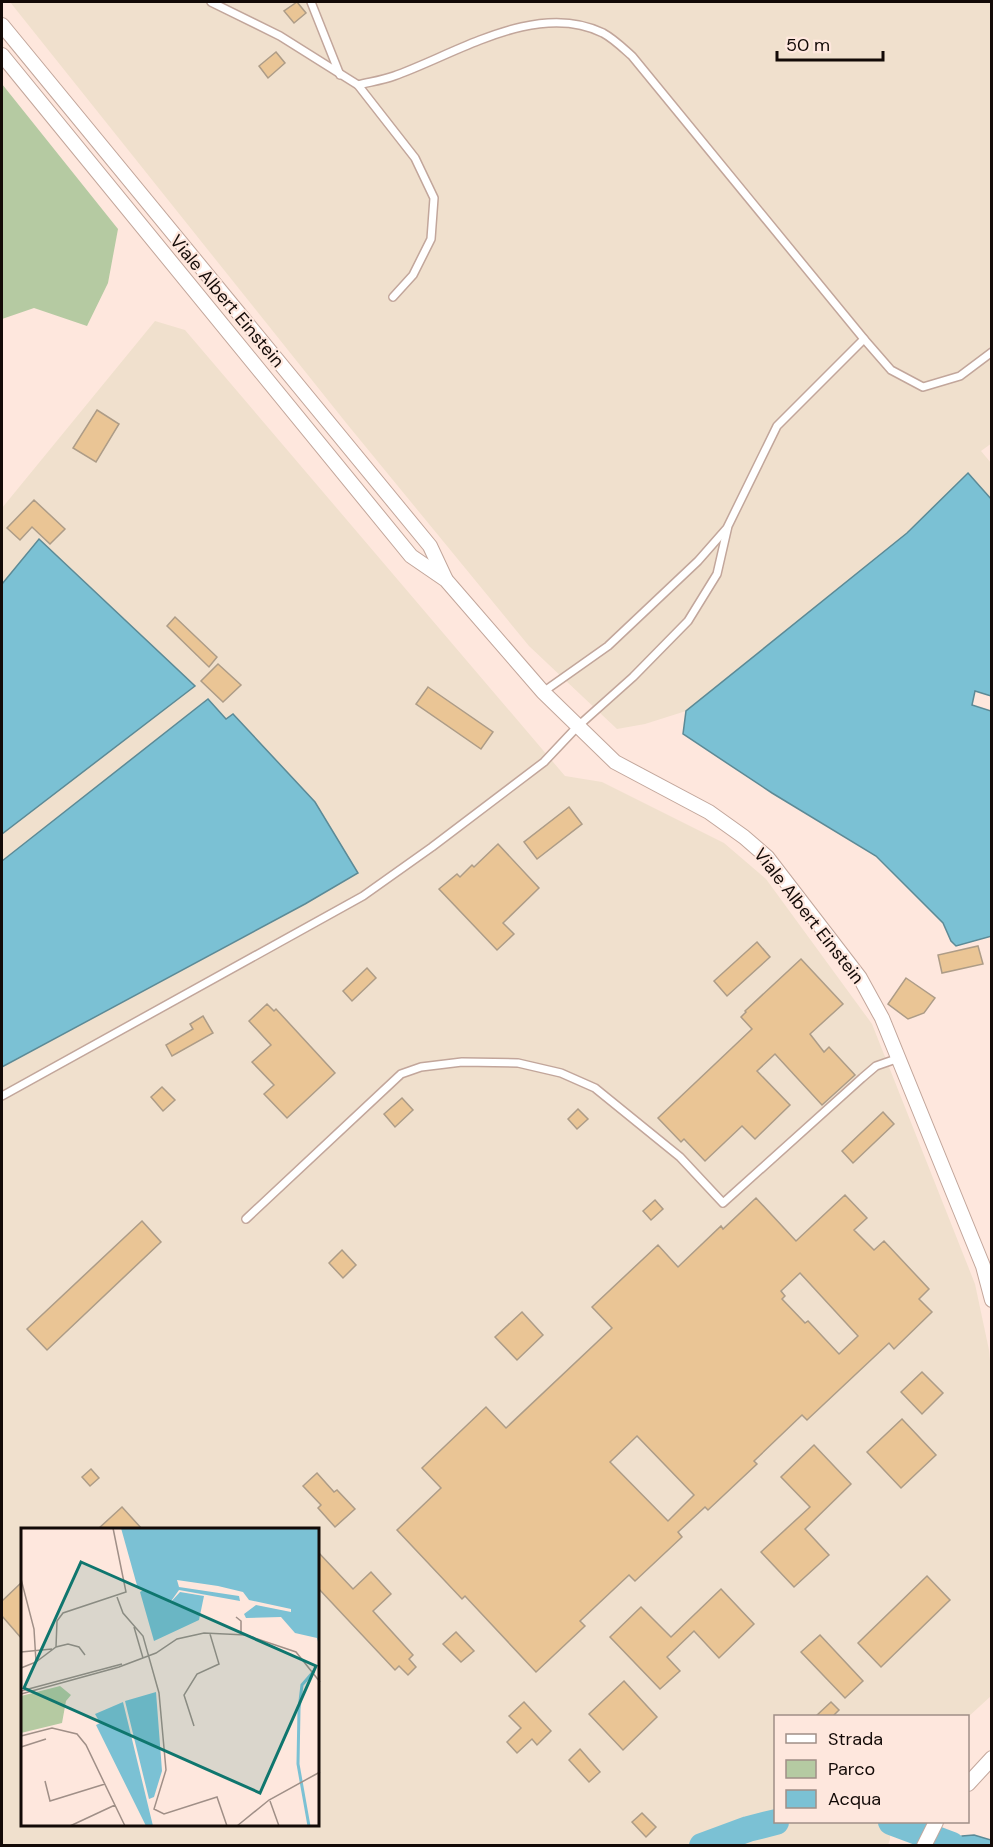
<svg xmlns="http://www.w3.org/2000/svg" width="993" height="1847" font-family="'DM Sans',sans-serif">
<rect width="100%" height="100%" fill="#fee7dd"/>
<g fill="#f0e0cd" fill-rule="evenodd">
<polygon points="10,2 991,2 992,443 981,451 991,463 991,500 968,474 907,533 686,711 645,724 617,729 529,646 347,424"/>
<path d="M155,321L185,330L565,776L602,782L724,843L766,879L872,1024L975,1284L989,1350L992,1382L991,1696L968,1717L776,1716V1822H890V1839L888,1845L2,1846V508ZM22,1529H318V1824H22Z"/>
</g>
<polygon fill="#b5caa2" points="2,84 118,229 108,283 87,326 34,308 2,319"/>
<g fill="#7bc1d4" stroke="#5c8a96" stroke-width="1.5">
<polygon points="968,473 992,500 991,696 975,691 972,705 991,711 992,936 956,946 951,941 943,923 876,856 772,793 683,734 686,711 907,533"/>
<polygon points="39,539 195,686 2,834 2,584"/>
<polygon points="208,699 226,719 233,714 315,802 358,873 305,904 2,1067 2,861"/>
<polygon points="974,1835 991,1840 991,1845 952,1845 962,1836"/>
</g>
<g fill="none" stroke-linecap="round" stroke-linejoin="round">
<g stroke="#7bc1d4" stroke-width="26">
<polyline points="891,1822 952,1845"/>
<polyline points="702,1846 748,1829 776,1822"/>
</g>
</g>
<g fill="#eac595" stroke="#ad9c87" stroke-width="1.5" fill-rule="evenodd">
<polygon points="297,2 306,13 294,23 284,11"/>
<polygon points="276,52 285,63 268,78 259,66"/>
<polygon points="97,410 119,424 96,462 73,448"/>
<polygon points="34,500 65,529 50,544 32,527 20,540 7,528"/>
<polygon points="175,617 217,657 209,667 167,626"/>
<polygon points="218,664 241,685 223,702 201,681"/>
<polygon points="428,687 493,732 481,749 416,704"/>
<polygon points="569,807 582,824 537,859 524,842"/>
<polygon points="498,844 539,888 503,923 514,934 497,950 439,889 457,874 460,877 472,865 474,867"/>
<polygon points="757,942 770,957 727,996 714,981"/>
<polygon points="978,946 983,964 942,973 938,955"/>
<polygon points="801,959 843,1004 810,1034 824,1052 829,1047 855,1075 822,1105 775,1054 757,1071 790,1105 755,1139 742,1126 705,1161 684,1139 681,1142 658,1118 752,1029 741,1017 746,1012 745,1011"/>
<polygon points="367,968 376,978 352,1001 343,991"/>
<polygon points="906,978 935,998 924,1013 908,1019 888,1004"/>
<polygon points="267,1004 274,1011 276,1009 335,1073 287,1118 264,1094 274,1085 252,1062 271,1045 249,1021"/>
<polygon points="203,1016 213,1033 172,1056 166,1045 193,1029 190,1024"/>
<polygon points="162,1087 175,1100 163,1111 151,1097"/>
<polygon points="402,1098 413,1110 395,1127 384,1114"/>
<polygon points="578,1109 588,1119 577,1129 568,1119"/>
<polygon points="883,1112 894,1124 853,1163 842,1151"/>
<path d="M845,1195L867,1218L854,1230L874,1250L884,1241L929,1289L919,1299L932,1312L894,1349L889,1343L807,1420L802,1415L754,1461L757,1464L708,1510L705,1507L678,1532L682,1537L635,1581L629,1575L580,1621L585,1626L536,1672L465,1596L462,1599L397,1530L441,1488L422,1468L486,1407L506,1428L612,1328L592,1307L658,1245L678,1267L721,1226L723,1229L756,1198L796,1241ZM800,1273L858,1336L839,1354L808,1321L805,1323L782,1299L785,1296L781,1291ZM637,1436L694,1495L668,1521L610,1462Z"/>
<polygon points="655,1200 663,1209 651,1220 643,1211"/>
<polygon points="142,1221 161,1242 47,1350 27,1329"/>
<polygon points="342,1250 356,1265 343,1278 329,1263"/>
<polygon points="522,1312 543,1335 517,1360 495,1337"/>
<polygon points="922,1372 943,1393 922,1414 901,1392"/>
<polygon points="902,1419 936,1455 901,1488 867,1452"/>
<polygon points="814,1445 851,1484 805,1529 829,1555 794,1587 761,1552 810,1507 781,1477"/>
<polygon points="91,1469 99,1478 90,1486 82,1477"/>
<polygon points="317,1473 334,1492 337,1490 355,1509 335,1527 318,1508 321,1505 303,1486"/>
<polygon points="122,1507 142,1529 98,1529"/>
<polygon points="318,1552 353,1589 371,1572 391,1594 373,1611 413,1655 409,1659 416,1667 408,1675 399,1666 395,1670 318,1588"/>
<polygon points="927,1576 950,1600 881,1667 858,1643"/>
<polygon points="22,1582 22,1639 2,1616 2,1601"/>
<polygon points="721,1589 754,1624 719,1658 694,1631 667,1657 680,1671 660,1689 610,1637 641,1607 671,1637"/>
<polygon points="456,1632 474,1651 461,1662 443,1644"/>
<polygon points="820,1635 863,1681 845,1698 801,1652"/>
<polygon points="624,1681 657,1717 623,1750 589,1714"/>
<polygon points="524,1702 551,1731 537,1745 532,1739 517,1753 507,1742 521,1728 509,1716"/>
<polygon points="831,1702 839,1710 833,1716 816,1716"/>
<polygon points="580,1749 600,1772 589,1782 569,1760"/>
<polygon points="642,1813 656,1827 646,1837 632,1822"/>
</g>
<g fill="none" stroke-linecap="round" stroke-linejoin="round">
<g stroke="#c2a69b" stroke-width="10">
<g id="service">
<polyline points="211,2 280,36 358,85 415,158 434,198 431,239 413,275 393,297"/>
<polyline points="311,2 340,75"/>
<path d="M358,85C370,82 383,80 394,76C456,54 537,0 603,33C614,39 623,48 632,56L864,339L891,370L923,387L960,376L992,352"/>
<polyline points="543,692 608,646 698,561 727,528"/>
<polyline points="2,1096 363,896 432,847 544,762 577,727 633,677 688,621 717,574 728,526 777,426 864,339"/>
<polyline points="246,1219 401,1074 421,1067 462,1062 518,1063 561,1073 595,1088 680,1157 723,1203 862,1078 876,1066 899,1058"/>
</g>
</g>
<g stroke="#c2a69b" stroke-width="16">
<g id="minor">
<polyline points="2,25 430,546 445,578"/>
<polyline points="2,55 411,556 446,580 543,692 615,762 709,812 744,837 767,857 860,978 882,1018 983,1266 992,1300"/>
<polyline points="968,1784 992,1758"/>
<polyline points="924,1846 936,1822"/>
</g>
</g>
<use href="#service" stroke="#fff" stroke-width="7"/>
<use href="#minor" stroke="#fff" stroke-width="14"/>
</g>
<g text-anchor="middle" stroke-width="4.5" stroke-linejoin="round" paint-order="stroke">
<g font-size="18" fill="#130a07" stroke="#fee7dd">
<text transform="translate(227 301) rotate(50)" y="6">Viale Albert Einstein</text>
<text transform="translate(809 916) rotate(52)" y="6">Viale Albert Einstein</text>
</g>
</g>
<g transform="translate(21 1528)">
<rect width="298" height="298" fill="#fee7dd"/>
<path d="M39,158L50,167L45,173L41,195L0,205V168Z" fill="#b5caa2"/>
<path d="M100,0H298V117L296,110L274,105L260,89L225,90L223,86L235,77L270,84V81L228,72L222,64L197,58L156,52L158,59L218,68L219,73L158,62L148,76L159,64L183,68L178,92L133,113L119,64L124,61H117ZM135,164L141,243L133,269L128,271L104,173ZM102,174L132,298H125L75,197L79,195L74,186Z" fill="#7bc1d4"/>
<path fill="none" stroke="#7bc1d4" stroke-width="3" d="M288,298L277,236L278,181L281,157L293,143"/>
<path fill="none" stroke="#a08f87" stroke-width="1.5" d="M0,51L13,101L15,134L0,140M96,69L102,85L122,108L138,165L145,242L133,281L143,286L196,269L206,298M215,89L220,93V107M113,99L122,130M35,119L36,93L42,85L105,64L92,0M0,124L31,121M15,134L35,119L47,116L58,119L64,127M0,163L101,136M0,166L98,139L135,125L156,111L183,105L225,107L275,124L299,154M173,198L163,167L176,146L198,136L189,106M0,208L31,200L56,206L65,217L104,298M0,219L25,211M24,253L29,273L84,256M249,273L258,298M49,298L94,277M216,298L248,272L299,244"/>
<path fill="#0f766e" fill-opacity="0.15" stroke="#0f766e" stroke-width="3" d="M60,34L295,138L239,265L3,160Z"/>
<rect width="298" height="298" fill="none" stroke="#130a07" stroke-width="3"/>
</g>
<rect width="993" height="1847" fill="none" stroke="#130a07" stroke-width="6"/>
<rect x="774" y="1715" width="195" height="108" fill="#fee7dd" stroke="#a08f87" stroke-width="1.5"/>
<rect x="786" y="1734" width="30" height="9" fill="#ffffff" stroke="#a08f87" stroke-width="1.5"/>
<text x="828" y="1745" font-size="18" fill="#130a07">Strada</text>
<rect x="786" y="1760" width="30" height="18" fill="#b5caa2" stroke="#a08f87" stroke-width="1.5"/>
<text x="828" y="1775" font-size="18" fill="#130a07">Parco</text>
<rect x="786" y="1790" width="30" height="18" fill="#7bc1d4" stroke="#a08f87" stroke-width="1.5"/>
<text x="828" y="1805" font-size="18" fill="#130a07">Acqua</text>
<path d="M777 51v9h106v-9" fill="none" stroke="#130a07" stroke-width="3"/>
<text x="786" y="51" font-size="18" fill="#130a07" stroke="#fee7dd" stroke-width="4.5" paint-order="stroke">50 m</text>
</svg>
